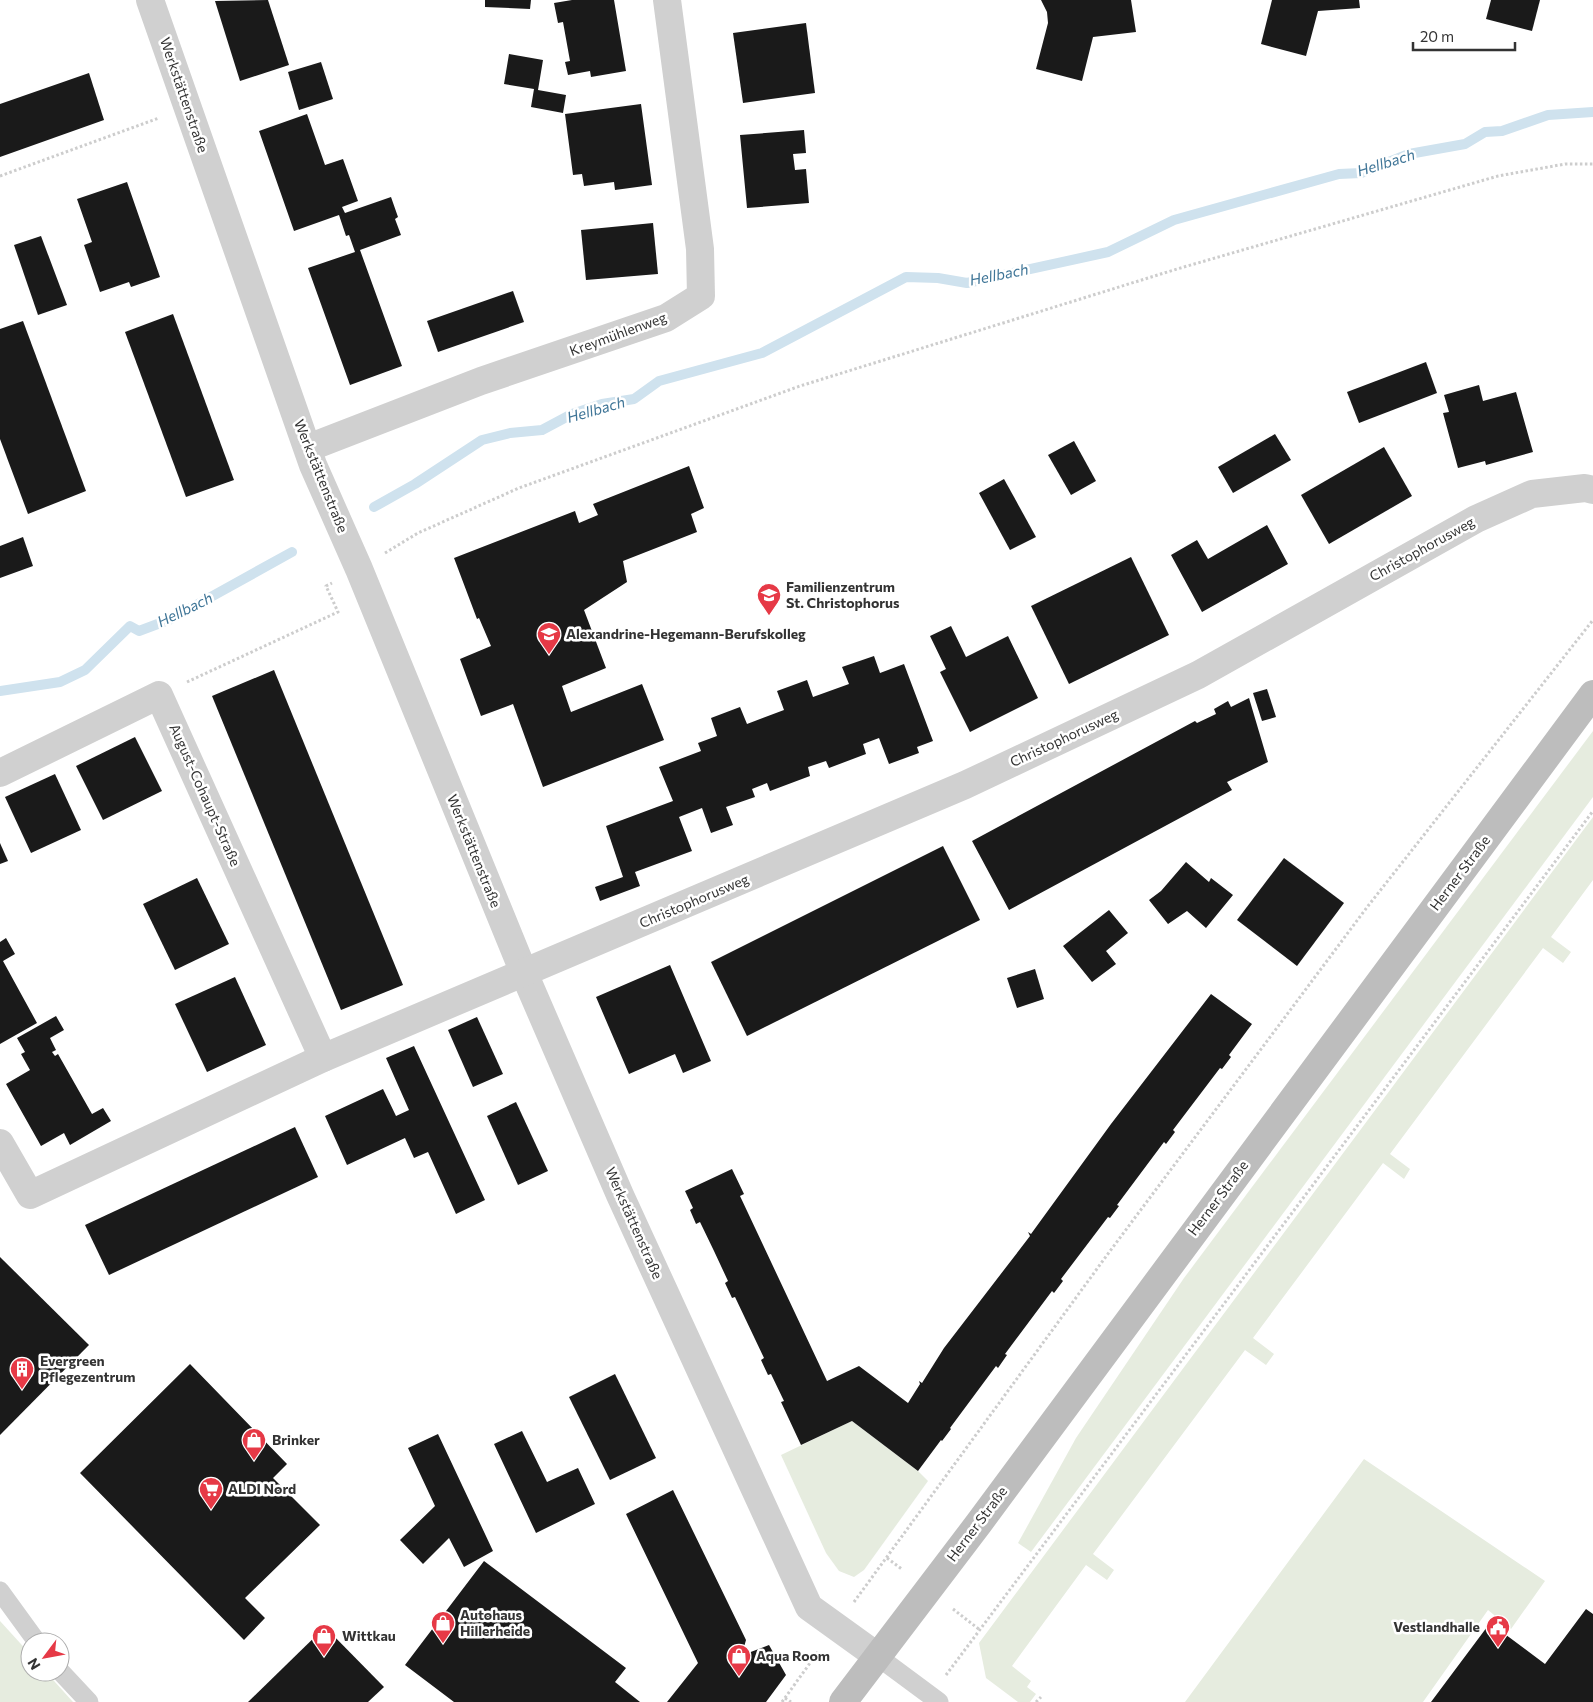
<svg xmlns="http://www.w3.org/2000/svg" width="1593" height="1702" font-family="Commissioner,sans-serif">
<rect width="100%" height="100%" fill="#fff"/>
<g fill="#e6ecdf">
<polygon points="1593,731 1593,797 1031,1552 1018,1543 1076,1438 1184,1278"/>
<polygon points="1593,817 1593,880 1551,937 1571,952 1563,963 1543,948 1390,1154 1410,1169 1404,1179 1383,1163 1253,1338 1274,1354 1266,1365 1245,1350 1093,1554 1114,1570 1107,1580 1086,1565 1012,1666 1031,1681 1027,1687 1036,1694 1030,1702 1018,1702 986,1678 979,1643"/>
<polygon points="852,1421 918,1471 928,1481 864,1570 854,1577 839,1571 826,1553 781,1455"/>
<polygon points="1364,1459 1545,1581 1511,1629 1488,1610 1423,1702 1185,1702"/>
<polygon points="0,1621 30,1654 30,1672 46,1672 73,1702 0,1702"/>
</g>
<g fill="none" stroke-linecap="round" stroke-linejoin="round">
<g stroke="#cfe2ee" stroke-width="10">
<polyline points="374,507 415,484 482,440 510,433 542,430 572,414 602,404 634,399 659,381 762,353 906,277 938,278 967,283 1108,252 1174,220 1339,174 1361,173 1409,154 1465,144 1485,132 1502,131 1548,115 1593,112"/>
<polyline points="0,691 60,682 85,670 130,626 139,631 171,619 292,552"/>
</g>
</g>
<g fill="#1a1a1a">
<polygon points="268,0 289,65 240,81 215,1"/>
<polygon points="485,0 531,0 530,9 485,7"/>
<polygon points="572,0 614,0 626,71 591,77 590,71 568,75 565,62 570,61 563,22 558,23 554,3"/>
<polygon points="1041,0 1131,0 1136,32 1093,37 1082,81 1036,69 1048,23 1047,12"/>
<polygon points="1272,0 1359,0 1360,8 1318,11 1306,56 1261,44"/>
<polygon points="1491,0 1540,0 1532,31 1486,19"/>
<polygon points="806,23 815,93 743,103 733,33"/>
<polygon points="509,54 543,60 538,90 566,95 563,113 531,107 534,89 504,84"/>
<polygon points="321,62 333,99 299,110 288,72"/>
<polygon points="89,73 104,120 0,157 0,104"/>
<polygon points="641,104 652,185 615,190 614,182 584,186 582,174 573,175 565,114"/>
<polygon points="307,114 325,165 343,159 358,201 342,207 345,213 391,197 398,217 395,219 401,235 360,250 402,366 350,385 308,268 355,252 349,235 346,236 339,215 294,231 259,131"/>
<polygon points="804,130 806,153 793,154 795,170 806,169 809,203 747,208 740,135"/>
<polygon points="127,182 160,277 131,287 129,282 100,292 84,245 92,242 77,199"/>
<polygon points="653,223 658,274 586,280 581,230"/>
<polygon points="41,236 67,305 38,315 14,245"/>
<polygon points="513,291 524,322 438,352 427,321"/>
<polygon points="173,314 234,480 186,497 125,332"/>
<polygon points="23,321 86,491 28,514 0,439 0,329"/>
<polygon points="1426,362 1437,393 1359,423 1347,392"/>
<polygon points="1479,385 1483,401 1516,392 1533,452 1486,465 1485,461 1458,468 1443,413 1449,412 1444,395"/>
<polygon points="1275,434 1291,460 1233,493 1218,467"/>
<polygon points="1074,441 1096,481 1071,495 1048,455"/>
<polygon points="1384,447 1412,496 1329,544 1301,495"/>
<polygon points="689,466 704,508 691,514 697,532 623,561 627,582 584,610 606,668 562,686 571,712 642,684 664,740 543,787 513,704 481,716 460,659 491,646 479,618 477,619 454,558 575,511 579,523 598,515 593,504"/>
<polygon points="1004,479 1036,537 1010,550 979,493"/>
<polygon points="1267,525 1288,564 1202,612 1171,555 1197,540 1208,559"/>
<polygon points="23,537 33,566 0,578 0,546"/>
<polygon points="1131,557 1169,635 1069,684 1031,606"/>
<polygon points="951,626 966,657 1008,636 1038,698 970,732 940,672 946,669 930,636"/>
<polygon points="874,656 880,673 904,664 933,741 917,747 919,753 889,764 879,738 863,744 866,754 829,768 826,761 808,767 810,776 770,791 767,783 752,789 755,797 726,807 733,825 711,833 702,808 679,817 692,851 635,872 640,886 600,901 595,887 623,877 606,826 673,801 659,767 701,751 698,743 717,736 711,718 740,707 747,724 784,710 777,691 807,680 813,697 849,684 842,667"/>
<polygon points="274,670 403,985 341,1010 212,696"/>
<polygon points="1267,689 1276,717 1262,721 1253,693"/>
<polygon points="1249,698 1268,762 1227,782 1232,790 1009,910 972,841 1195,721 1197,723 1216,714 1214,709 1228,701 1231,707"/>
<polygon points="135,737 162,791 103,820 76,766"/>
<polygon points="55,774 81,830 31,853 5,797"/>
<polygon points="0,843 8,861 0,864"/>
<polygon points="943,846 980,920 747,1036 711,962"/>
<polygon points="1284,858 1344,903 1297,966 1237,920"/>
<polygon points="1186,862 1209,882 1211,878 1233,895 1206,928 1187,911 1168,924 1149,900 1161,891"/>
<polygon points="197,878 229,944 175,970 143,904"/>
<polygon points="1109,910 1128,933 1106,951 1116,964 1092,982 1063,946"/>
<polygon points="6,938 15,954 3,961 37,1023 0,1044 0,942"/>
<polygon points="670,965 711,1061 683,1073 675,1054 629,1074 596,997"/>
<polygon points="1035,969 1044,999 1017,1008 1007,978"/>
<polygon points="235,977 266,1045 207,1072 175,1004"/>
<polygon points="1211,994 1252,1024 1229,1055 1231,1057 1222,1069 1220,1068 1173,1130 1175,1132 1166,1144 1164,1142 1117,1205 1119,1206 1110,1218 1108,1217 1061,1279 1063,1281 1054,1293 1052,1291 1005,1354 1007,1355 998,1368 996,1366 950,1428 951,1429 942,1441 941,1440 918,1471 852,1421 801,1445 781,1402 784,1401 771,1374 768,1375 761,1360 764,1358 735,1297 732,1298 725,1283 728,1281 714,1251 700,1222 696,1224 690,1210 693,1208 685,1191 732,1169 744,1194 740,1196 827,1381 859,1366 908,1403 920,1384 919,1381 922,1383 944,1348 1030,1236 1028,1232 1031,1234 1111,1124"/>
<polygon points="56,1016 64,1030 50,1038 56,1050 52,1052 55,1056 58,1054 92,1114 103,1108 111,1121 70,1145 64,1133 41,1146 6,1084 30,1070 21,1054 25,1052 17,1038"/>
<polygon points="477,1017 503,1074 473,1087 448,1030"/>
<polygon points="414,1046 485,1200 456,1214 428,1152 414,1158 405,1138 347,1165 325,1116 383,1089 396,1116 409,1110 386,1058"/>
<polygon points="516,1102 548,1171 518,1185 487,1116"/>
<polygon points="295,1127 318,1177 109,1275 85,1225"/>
<polygon points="0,1257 89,1345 0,1435"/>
<polygon points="190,1364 287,1464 273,1478 320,1525 245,1598 265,1618 244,1640 80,1473"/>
<polygon points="615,1374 656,1458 610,1480 569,1397"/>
<polygon points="522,1431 547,1482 578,1468 595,1504 536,1533 494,1444"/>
<polygon points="438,1434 493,1551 464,1567 449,1538 423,1564 400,1540 435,1506 408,1448"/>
<polygon points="673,1490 746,1640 744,1647 748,1653 769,1645 786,1675 766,1702 667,1702 698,1663 626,1514"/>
<polygon points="484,1561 626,1668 615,1682 640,1702 454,1702 405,1665"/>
<polygon points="1586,1609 1593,1614 1593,1702 1431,1702 1490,1623 1545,1664"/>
<polygon points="325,1627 384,1687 368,1702 248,1702"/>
</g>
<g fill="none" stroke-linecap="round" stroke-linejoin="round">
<g stroke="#cdcdcd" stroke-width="3" stroke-dasharray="2.5 2.5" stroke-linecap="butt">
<polyline points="0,176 159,118"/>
<polyline points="385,553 418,533 519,488 800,386 1177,269 1498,176 1565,164 1593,164"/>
<polyline points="187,682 338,612 326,586 332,583"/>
<polyline points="887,1558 903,1570"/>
<polyline points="854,1602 1110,1251 1368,906 1593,620"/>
<polyline points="953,1609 980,1630"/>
<polyline points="946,1675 1593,811"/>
<polyline points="785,1698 791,1702"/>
<polyline points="782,1702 818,1652"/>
<polyline points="1036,1702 1041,1697"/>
</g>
<g stroke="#d0d0d0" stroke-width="19">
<polyline points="0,1591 37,1642"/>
<polyline points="877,1656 939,1702"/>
<polyline points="60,1671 89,1702"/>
</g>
<g stroke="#d0d0d0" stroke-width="28">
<polyline points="150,0 313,465 359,569 524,973 620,1195 809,1607 877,1656"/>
<polyline points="308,448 481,381 666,318 701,296 700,249 667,0"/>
<polyline points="0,773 159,695 323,1058"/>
<polyline points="0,1143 30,1195 323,1058 965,785 1198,675 1476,519 1532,494 1585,488 1593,490"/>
</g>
<polyline stroke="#bdbdbd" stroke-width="28" points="843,1702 979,1523 1593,694"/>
</g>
<defs>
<g id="school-pin" transform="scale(1.25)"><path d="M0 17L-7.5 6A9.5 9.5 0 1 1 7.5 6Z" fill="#e63946" stroke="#fff"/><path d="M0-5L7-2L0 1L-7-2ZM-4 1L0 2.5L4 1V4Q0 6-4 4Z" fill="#fff"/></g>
<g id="building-pin" transform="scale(1.25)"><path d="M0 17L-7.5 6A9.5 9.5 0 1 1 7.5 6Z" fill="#e63946" stroke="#fff"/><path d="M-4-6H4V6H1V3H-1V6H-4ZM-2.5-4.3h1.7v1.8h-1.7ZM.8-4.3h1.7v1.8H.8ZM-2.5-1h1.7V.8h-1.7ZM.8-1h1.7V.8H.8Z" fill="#fff"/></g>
<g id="shop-pin" transform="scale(1.25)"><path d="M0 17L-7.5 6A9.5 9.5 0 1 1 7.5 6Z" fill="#e63946" stroke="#fff"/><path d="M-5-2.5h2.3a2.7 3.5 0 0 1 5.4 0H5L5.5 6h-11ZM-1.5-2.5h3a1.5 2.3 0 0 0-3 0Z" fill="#fff"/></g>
<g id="supermarket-pin" transform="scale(1.25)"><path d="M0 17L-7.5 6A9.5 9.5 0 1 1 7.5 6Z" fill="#e63946" stroke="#fff"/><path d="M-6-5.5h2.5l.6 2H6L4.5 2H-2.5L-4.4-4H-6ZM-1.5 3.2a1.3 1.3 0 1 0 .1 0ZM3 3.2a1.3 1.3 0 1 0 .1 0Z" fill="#fff"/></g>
<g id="civic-pin" transform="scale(1.25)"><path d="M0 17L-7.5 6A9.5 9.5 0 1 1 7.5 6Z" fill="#e63946" stroke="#fff"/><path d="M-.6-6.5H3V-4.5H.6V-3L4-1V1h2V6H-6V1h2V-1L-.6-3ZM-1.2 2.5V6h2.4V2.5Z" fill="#fff"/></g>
</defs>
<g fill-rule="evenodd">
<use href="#school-pin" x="769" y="595"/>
<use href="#school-pin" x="549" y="634"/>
<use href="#building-pin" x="22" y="1369"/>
<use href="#shop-pin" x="254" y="1440"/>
<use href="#supermarket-pin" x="211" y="1489"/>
<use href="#shop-pin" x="443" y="1623"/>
<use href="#civic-pin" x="1498" y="1627"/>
<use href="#shop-pin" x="324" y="1636"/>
<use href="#shop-pin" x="739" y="1656"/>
</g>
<g text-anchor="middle" stroke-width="5" stroke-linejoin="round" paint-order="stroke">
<g font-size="14" fill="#333" stroke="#fff">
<text transform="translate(184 95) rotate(71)" y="5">Werkstättenstraße</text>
<text transform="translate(618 334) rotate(-20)" y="5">Kreymühlenweg</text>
<text transform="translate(321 476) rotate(68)" y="5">Werkstättenstraße</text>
<text transform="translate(1422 549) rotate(-29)" y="5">Christophorusweg</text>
<text transform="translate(1064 738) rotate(-25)" y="5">Christophorusweg</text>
<text transform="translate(205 795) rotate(66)" y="5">August-Cohaupt-Straße</text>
<text transform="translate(474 851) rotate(68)" y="5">Werkstättenstraße</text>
<text transform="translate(1460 873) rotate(-53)" y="5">Herner Straße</text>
<text transform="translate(694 901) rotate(-23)" y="5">Christophorusweg</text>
<text transform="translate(1218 1198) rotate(-53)" y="5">Herner Straße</text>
<text transform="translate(634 1223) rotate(66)" y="5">Werkstättenstraße</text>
<text transform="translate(977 1524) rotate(-53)" y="5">Herner Straße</text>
</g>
<g font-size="14" font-weight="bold" fill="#333" stroke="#fff" text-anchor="start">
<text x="786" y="592">Familienzentrum<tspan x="786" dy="16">St. Christophorus</tspan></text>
<text x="566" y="639">Alexandrine-Hegemann-Berufskolleg</text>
<text x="40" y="1366">Evergreen<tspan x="40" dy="16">Pflegezentrum</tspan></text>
<text x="272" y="1445">Brinker</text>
<text x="228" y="1494">ALDI Nord</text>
<text x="460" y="1620">Autohaus<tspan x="460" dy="16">Hillerheide</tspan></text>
<text x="1480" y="1632" text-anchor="end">Vestlandhalle</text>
<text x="342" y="1641">Wittkau</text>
<text x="756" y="1661">Aqua Room</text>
</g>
<g font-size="15" font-style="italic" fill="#3f7597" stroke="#fff">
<text transform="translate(1386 163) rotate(-17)" y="5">Hellbach</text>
<text transform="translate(999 275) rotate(-11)" y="5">Hellbach</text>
<text transform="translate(596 410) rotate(-16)" y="5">Hellbach</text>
<text transform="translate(185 610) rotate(-26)" y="5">Hellbach</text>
</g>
</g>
<g transform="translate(45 1657) rotate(238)"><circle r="24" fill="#ffffff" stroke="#adadad"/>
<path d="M0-4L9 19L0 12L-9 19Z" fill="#e63946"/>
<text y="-8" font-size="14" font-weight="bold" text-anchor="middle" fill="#333333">N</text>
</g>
<path d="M1413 42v8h102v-8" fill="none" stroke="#333333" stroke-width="2.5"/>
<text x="1420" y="42" font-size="15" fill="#333333" stroke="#ffffff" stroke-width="4" paint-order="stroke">20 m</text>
</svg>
